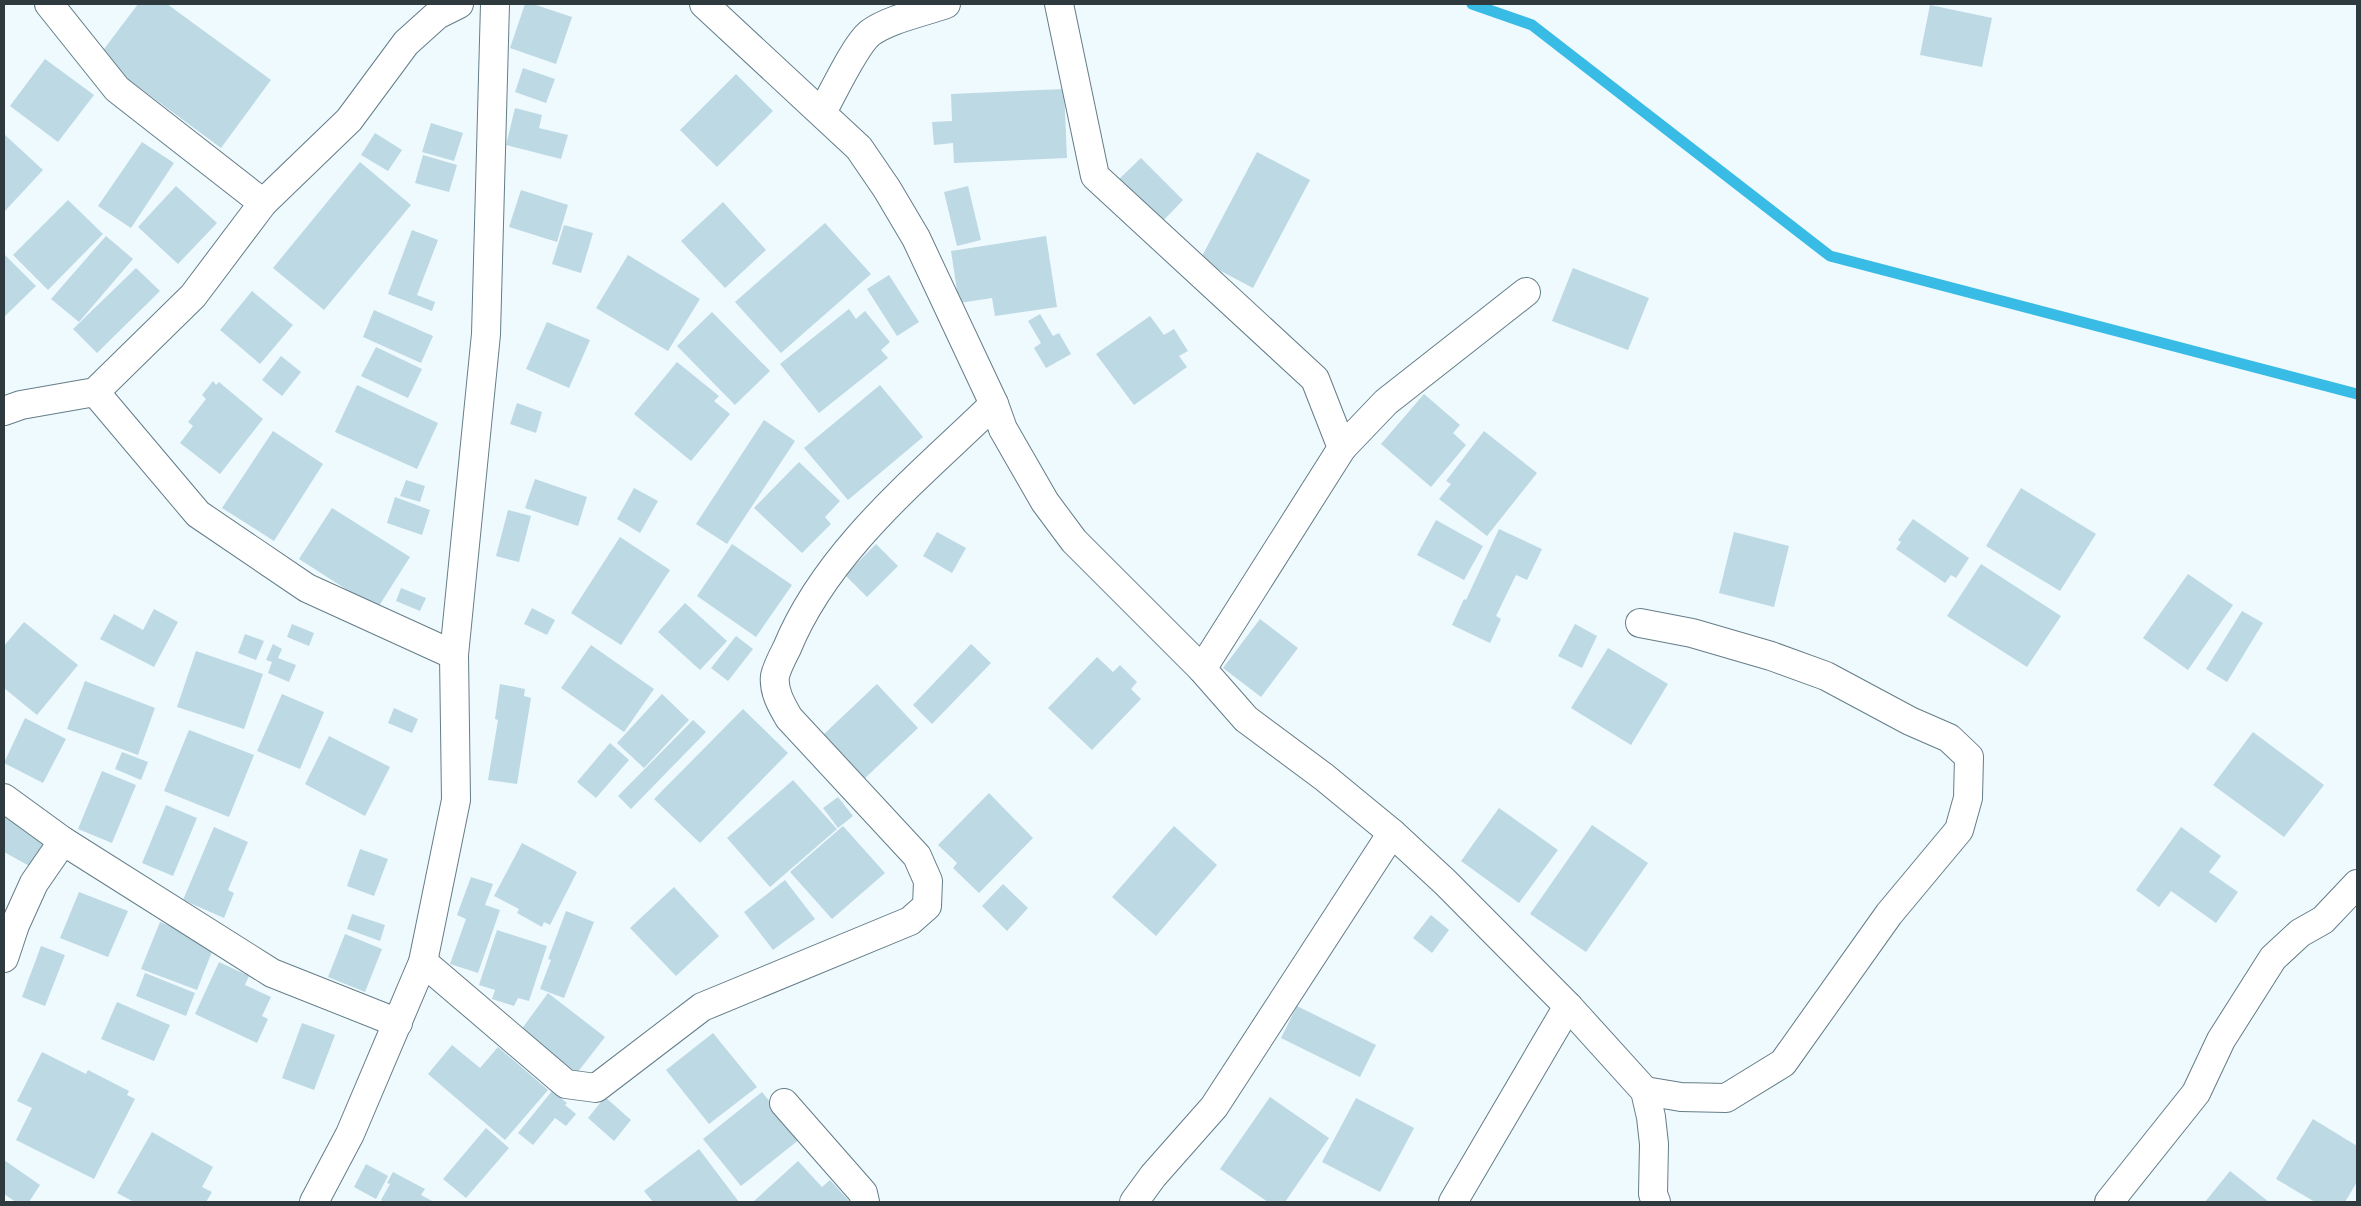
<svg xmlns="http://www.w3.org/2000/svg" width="2361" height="1206" font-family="'PT Sans',sans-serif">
<rect width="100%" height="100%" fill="#effaff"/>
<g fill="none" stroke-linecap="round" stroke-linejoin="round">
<polyline stroke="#38bbe5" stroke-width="11" points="1472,4 1532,25 1830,256 2357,394"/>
</g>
<g fill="#bdd9e4">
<polygon points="138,4 167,4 271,80 221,148 98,57"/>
<polygon points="525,4 533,4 572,17 556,64 510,48"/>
<polygon points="1930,5 1992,18 1982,67 1920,55"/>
<polygon points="45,59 94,95 58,142 10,106"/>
<polygon points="523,68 555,79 546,103 515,92"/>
<polygon points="736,74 773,111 717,167 680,130"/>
<polygon points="1064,89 1067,158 954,163 953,143 934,145 932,122 952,121 951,94"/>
<polygon points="515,108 542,115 539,128 568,135 561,159 506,145"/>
<polygon points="431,123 463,133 454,161 422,152"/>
<polygon points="375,133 402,150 388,171 361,155"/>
<polygon points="4,134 43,170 4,212"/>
<polygon points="142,142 174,163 131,228 98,206"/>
<polygon points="1257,152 1310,180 1253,288 1200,260"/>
<polygon points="423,155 457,165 449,192 415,183"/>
<polygon points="1141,158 1183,200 1159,225 1116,182"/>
<polygon points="360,162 411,205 324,310 273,268"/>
<polygon points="176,186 217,223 178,264 138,227"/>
<polygon points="968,186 981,240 957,246 944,192"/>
<polygon points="521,190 568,205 557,242 509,227"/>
<polygon points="68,200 103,234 48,290 13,255"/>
<polygon points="723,202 766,250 725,288 681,241"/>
<polygon points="825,223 871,274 781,353 735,302"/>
<polygon points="564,225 593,233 581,273 552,264"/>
<polygon points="412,230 438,240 417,295 435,302 432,311 388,294"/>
<polygon points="106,236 133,259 79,322 51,299"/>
<polygon points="1046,236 1057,307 995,316 992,298 959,303 951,251"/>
<polygon points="4,254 36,286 4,317"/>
<polygon points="628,255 700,299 668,351 596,308"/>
<polygon points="136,268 160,291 97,353 73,329"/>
<polygon points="1573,268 1649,298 1628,350 1552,321"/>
<polygon points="889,275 919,322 897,336 867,289"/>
<polygon points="252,291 293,325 260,364 220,330"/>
<polygon points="849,309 856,319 865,311 890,342 881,350 888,358 819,413 780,364"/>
<polygon points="374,310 433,336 421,363 363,337"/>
<polygon points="712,312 770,371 735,405 677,346"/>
<polygon points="1040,314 1053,336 1059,333 1071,354 1046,368 1034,348 1041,343 1028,321"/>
<polygon points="1150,316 1164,335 1174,329 1188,351 1179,356 1187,367 1134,405 1096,354"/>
<polygon points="547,322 590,340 569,388 526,369"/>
<polygon points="376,347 422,369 408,398 361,376"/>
<polygon points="281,356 301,372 282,396 262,380"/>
<polygon points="677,362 719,396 714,401 730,414 691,461 634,414"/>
<polygon points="213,381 216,385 219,382 263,419 220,474 180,443 193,426 188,422 206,399 202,395"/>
<polygon points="357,385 438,423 417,469 335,432"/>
<polygon points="880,385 923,437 848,500 804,448"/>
<polygon points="1424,394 1460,425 1453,433 1466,445 1431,487 1381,444"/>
<polygon points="517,403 542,412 536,433 510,424"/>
<polygon points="764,420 795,441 727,544 696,524"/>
<polygon points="273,431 323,464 274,541 222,508"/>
<polygon points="1484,431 1537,473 1487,536 1439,499 1451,484 1446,481"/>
<polygon points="799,462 840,501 825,517 831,524 802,553 754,508"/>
<polygon points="535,479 587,497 578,526 525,508"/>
<polygon points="406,480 425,486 420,502 400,496"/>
<polygon points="634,488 658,501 640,533 617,519"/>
<polygon points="2021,488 2096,534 2060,591 1986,546"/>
<polygon points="395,497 430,510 422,535 387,523"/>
<polygon points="332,508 410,557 377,609 299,559"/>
<polygon points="508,510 531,516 519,562 496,556"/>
<polygon points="1913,519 1969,558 1956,578 1951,575 1945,583 1896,549 1901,542 1898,540"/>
<polygon points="1436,520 1483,546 1464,580 1417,555"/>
<polygon points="1499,529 1542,549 1527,580 1516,575 1496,616 1501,619 1490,643 1452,625 1464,599 1466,600"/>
<polygon points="937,532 966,548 952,573 923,556"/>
<polygon points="1734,532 1789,546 1774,607 1719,593"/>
<polygon points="620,537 670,570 621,645 571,613"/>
<polygon points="732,544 792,585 756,637 697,596"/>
<polygon points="876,544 898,566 867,597 845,575"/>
<polygon points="1981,564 2061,616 2027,667 1947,616"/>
<polygon points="2188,574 2233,605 2188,670 2143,638"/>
<polygon points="401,588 426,598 420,611 396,601"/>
<polygon points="685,603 727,641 700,670 658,632"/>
<polygon points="532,608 555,620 547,635 524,624"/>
<polygon points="154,609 178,622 154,667 100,639 114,614 143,630"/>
<polygon points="2242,611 2263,623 2227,682 2206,669"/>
<polygon points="1260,619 1298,648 1261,697 1223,668"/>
<polygon points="24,622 78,665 37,715 4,688 4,646"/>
<polygon points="292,624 314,633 309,646 287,637"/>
<polygon points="1575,624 1597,636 1582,668 1558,656"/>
<polygon points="245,634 264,641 256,660 238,653"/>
<polygon points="736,636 753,649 728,681 711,668"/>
<polygon points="273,644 282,649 278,658 296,665 289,682 268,673 272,662 266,660"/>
<polygon points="971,644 991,663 932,724 913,705"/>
<polygon points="591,645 654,689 624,732 561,688"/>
<polygon points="1608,648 1668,684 1631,745 1571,708"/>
<polygon points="196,651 263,674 244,729 177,707"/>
<polygon points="1097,657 1113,672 1120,665 1137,682 1131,689 1141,699 1092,750 1048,708"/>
<polygon points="85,681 155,708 138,755 67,729"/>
<polygon points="500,684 525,689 524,696 531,698 517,784 488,780 498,720 495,719"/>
<polygon points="877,684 918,728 864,779 823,735"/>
<polygon points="282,694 324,712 300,769 257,751"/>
<polygon points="662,694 689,720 644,768 617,743"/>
<polygon points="394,708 418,719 412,733 388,723"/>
<polygon points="743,709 788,753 700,843 654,799"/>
<polygon points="25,718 66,739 43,783 4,763"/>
<polygon points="693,720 706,732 631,809 618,796"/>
<polygon points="189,730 254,755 229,817 164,791"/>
<polygon points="2253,732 2324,785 2284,837 2213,785"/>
<polygon points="329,736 390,767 365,816 305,784"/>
<polygon points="610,743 629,760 596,798 577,782"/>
<polygon points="122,752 148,762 141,780 115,769"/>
<polygon points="102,771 136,785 112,843 78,829"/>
<polygon points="793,780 837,829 770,887 727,838"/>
<polygon points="989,793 1033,838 979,893 953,868 957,863 938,845"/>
<polygon points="838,797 853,816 838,828 823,808"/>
<polygon points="166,805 197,818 173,876 142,863"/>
<polygon points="1499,808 1558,850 1519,903 1461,861"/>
<polygon points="4,817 48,841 33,868 4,852"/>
<polygon points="1592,825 1648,863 1586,952 1530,914"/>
<polygon points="843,826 885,873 832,919 790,872"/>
<polygon points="1174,826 1217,865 1156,936 1112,897"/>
<polygon points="214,827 248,842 228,890 234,893 224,918 183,900"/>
<polygon points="2181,827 2221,856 2209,872 2238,892 2216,923 2171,891 2159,907 2136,890"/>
<polygon points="522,843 577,872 550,925 544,922 542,927 517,913 519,909 494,896"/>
<polygon points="360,849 388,859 374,896 347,886"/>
<polygon points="471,877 493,884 485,905 500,910 478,973 450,964 466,919 457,915"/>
<polygon points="785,880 815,919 773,950 744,912"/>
<polygon points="1003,884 1028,908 1007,931 982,906"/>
<polygon points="674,887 719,936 676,976 630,928"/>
<polygon points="79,892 128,911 108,957 60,938"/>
<polygon points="566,911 594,922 564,998 540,989 551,960 548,959"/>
<polygon points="352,914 385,925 380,941 347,929"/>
<polygon points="1431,915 1449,930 1432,953 1413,938"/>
<polygon points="160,922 215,944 197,990 141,969"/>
<polygon points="497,930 547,946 529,1001 518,998 514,1006 492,999 495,990 479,985"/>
<polygon points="345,934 382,949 365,992 328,977"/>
<polygon points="41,946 65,955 45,1006 22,997"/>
<polygon points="219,962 249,976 245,985 271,997 262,1016 268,1019 257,1043 195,1014"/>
<polygon points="145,973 195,993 186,1016 136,996"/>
<polygon points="548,993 605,1037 577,1073 521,1030"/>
<polygon points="117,1002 170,1025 154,1061 101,1039"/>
<polygon points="1297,1006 1376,1045 1360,1077 1281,1038"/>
<polygon points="302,1023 335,1035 314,1090 282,1078"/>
<polygon points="713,1033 757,1087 709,1124 666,1070"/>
<polygon points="452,1045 480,1068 498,1047 548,1090 505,1140 428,1074"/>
<polygon points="42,1052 86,1074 88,1070 129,1091 127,1095 135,1099 94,1179 16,1140 32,1108 17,1101"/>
<polygon points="552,1091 567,1103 565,1105 576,1114 566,1126 555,1118 533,1145 518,1133"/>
<polygon points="762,1092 800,1139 741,1186 703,1139"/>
<polygon points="605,1097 631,1120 614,1141 588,1118"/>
<polygon points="1270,1097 1329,1138 1285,1202 1268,1202 1220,1169"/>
<polygon points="1356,1098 1414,1128 1380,1192 1322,1162"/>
<polygon points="2313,1119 2357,1146 2357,1182 2345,1202 2315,1202 2276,1179"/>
<polygon points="486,1128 509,1148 466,1198 443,1179"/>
<polygon points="152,1132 213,1167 202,1187 212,1192 206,1202 134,1202 117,1193"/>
<polygon points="699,1149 739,1202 653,1202 644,1191"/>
<polygon points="4,1160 40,1185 29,1202 16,1202 4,1194"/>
<polygon points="798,1161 822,1187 830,1180 849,1201 753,1202"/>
<polygon points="366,1164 388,1176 376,1199 354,1187"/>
<polygon points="2230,1171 2269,1202 2205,1202"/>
<polygon points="393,1172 425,1189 421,1195 434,1202 384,1202 381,1200 390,1184 387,1183"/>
</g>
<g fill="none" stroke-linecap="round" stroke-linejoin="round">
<g stroke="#647d88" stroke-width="30">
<g id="minor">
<polyline points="49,4 117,89 263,203"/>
<polyline points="704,4 859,148 887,189 916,238 994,404 1003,429 1045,502 1074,541 1202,669 1246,719 1324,777 1392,833 1445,882 1568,1006 1645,1091 1651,1117 1654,1144 1653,1194 1656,1202"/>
<polyline points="1059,4 1095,176 1315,379 1342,448 1202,669"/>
<path d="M822,112C833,93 855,45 870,33C889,19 924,12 946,4"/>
<polyline points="95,392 198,514 307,588 454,655"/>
<polyline points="4,411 21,405 95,392 193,296 263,203 349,120 406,43 437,15 459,4"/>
<polyline points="1342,448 1386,402 1526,292"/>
<polyline points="1640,623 1692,633 1771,656 1826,676 1910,721 1949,738 1969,757 1968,798 1959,830 1889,914 1783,1063 1726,1098 1681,1097 1645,1091"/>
<polyline points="4,798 63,841 272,973 398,1023"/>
<polyline points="4,958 15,925 34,883 63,841"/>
<path d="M423,962L566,1084L596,1088L702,1007L910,921L927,906L928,881L917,856L789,718C782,706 773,691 775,676C777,667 783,656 787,648C827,550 920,476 994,404"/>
<polyline points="784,1103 863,1193 865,1202"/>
<polyline points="314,1202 350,1134 423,962 456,800 454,655 486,334 495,4"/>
<polyline points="1134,1202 1153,1176 1214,1107 1392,833"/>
<polyline points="1453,1202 1568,1006"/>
<polyline points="2109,1202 2196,1093 2221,1040 2273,958 2300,933 2323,920 2357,884"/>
</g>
</g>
<use href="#minor" stroke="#fff" stroke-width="28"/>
</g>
<rect width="2361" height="1206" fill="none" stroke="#2f3a3f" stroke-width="10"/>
</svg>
